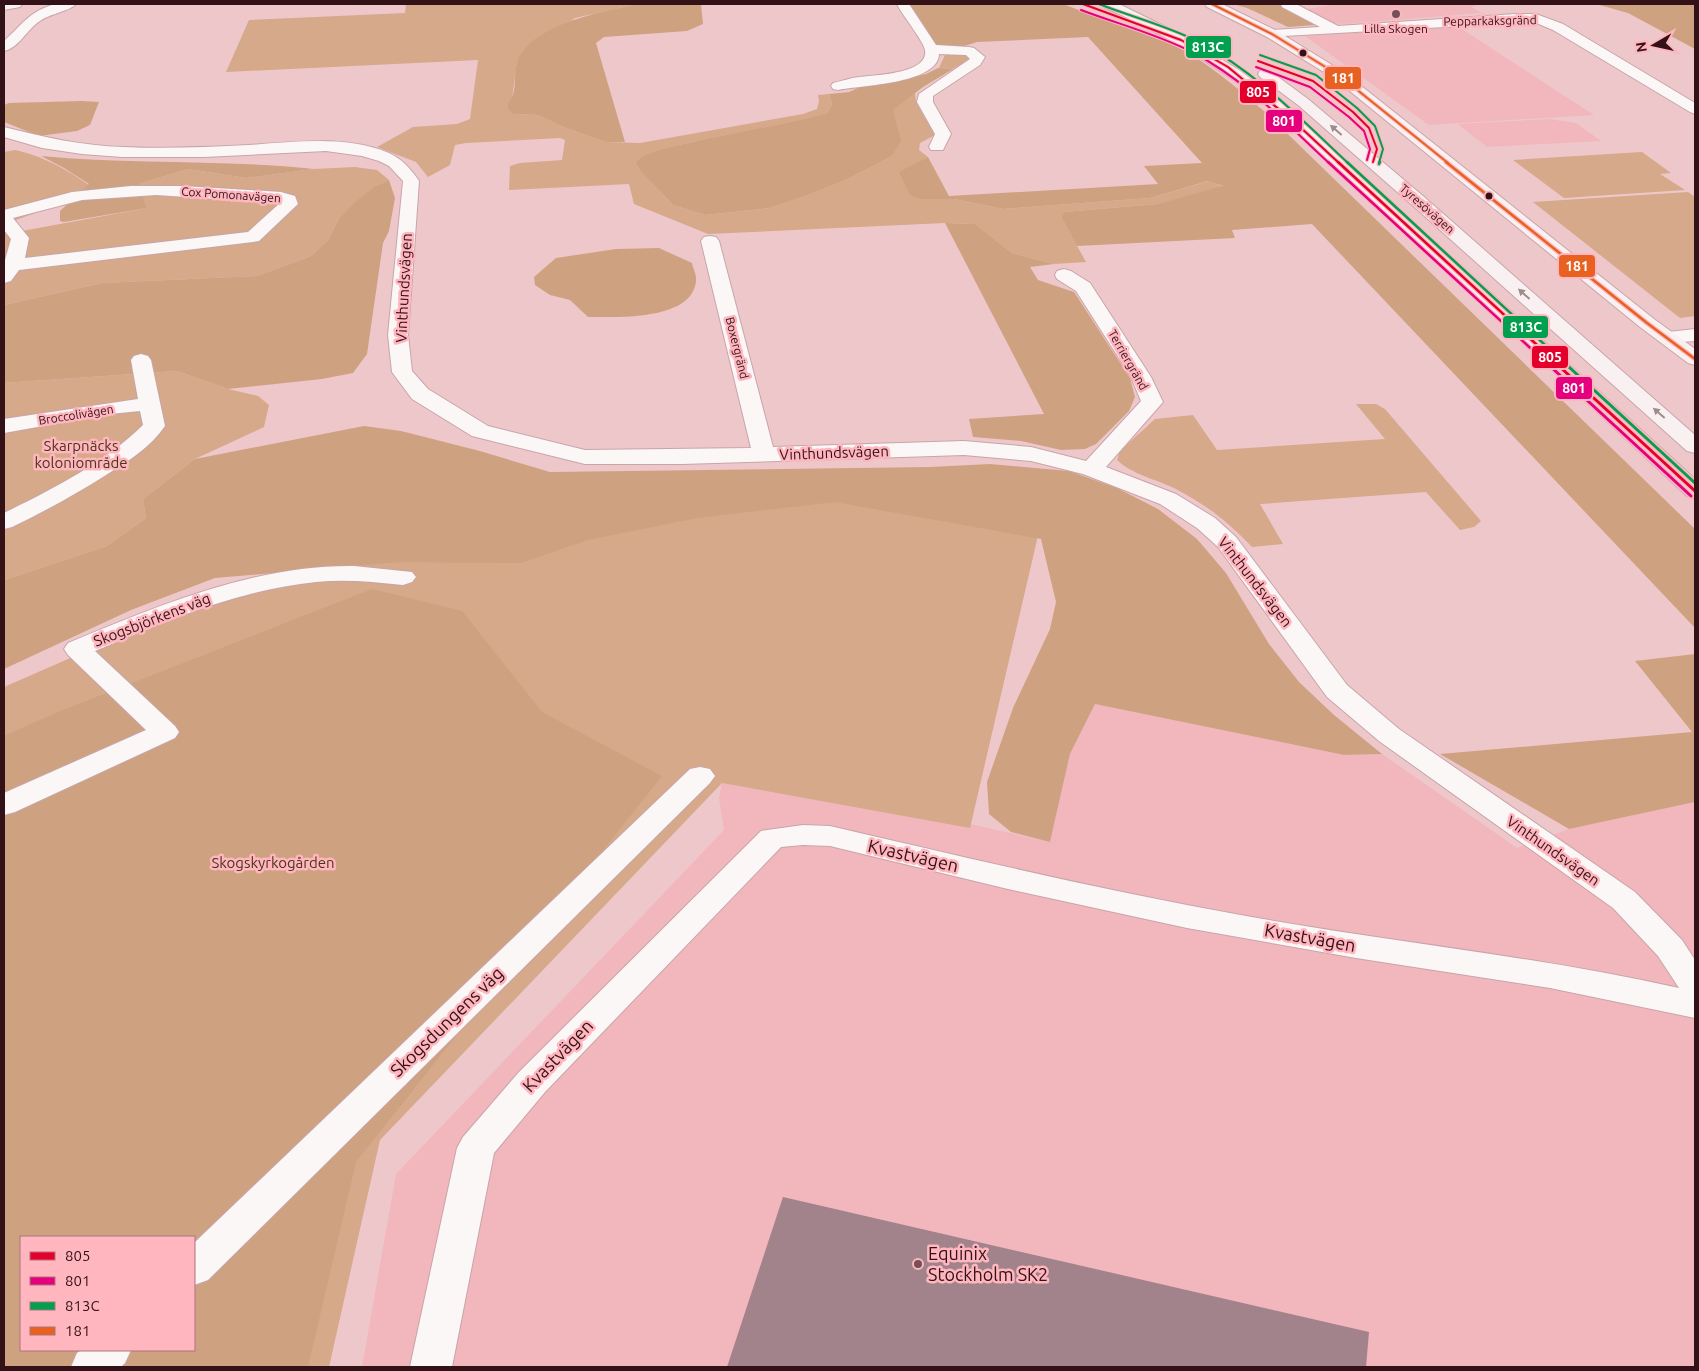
<svg xmlns="http://www.w3.org/2000/svg" width="1699" height="1371" font-family="Ubuntu,sans-serif">
<rect width="100%" height="100%" fill="#eec7cb"/>
<g fill="#f2b6bd">
<polygon points="1337,4 1479,4 1471,7 1482,13 1343,24 1333,23 1307,9"/>
<polygon points="1457,26 1594,115 1429,125 1305,36"/>
<polygon points="1549,119 1576,123 1601,141 1487,147 1458,124"/>
<polygon points="1095,704 1344,755 1382,754 1517,848 1569,829 1695,802 1695,1367 362,1367 396,1174 724,830 719,798 722,783 970,824 1050,842 1070,754"/>
</g>
<g fill="#d5a989" fill-rule="evenodd">
<path d="M406,4H637L575,18L517,62L512,99L514,114L538,115L563,127L606,142L640,143L803,114L817,109L819,101L818,95L829,94L832,104L827,113C783,125 737,132 692,142C672,147 652,149 635,162L640,171L673,205L705,215L770,208L811,194L850,178L892,156L900,141L892,110L915,93L916,102L935,135L920,143L919,150L928,157L900,173L919,199H954L1003,209L1150,198L1209,181L1224,187L1157,204L1064,212L1061,217L1086,262L1054,264L1012,253L975,224L945,223L708,234L634,204L629,184L509,190L510,166L520,163L562,160L565,140L560,138L466,143L455,145L450,165L428,177L416,162L377,147L413,127L457,124L470,119L478,60L226,72L249,20L405,13Z"/>
<polygon points="950,52 968,54 971,58 953,69 939,68 945,55"/>
<path d="M15,150C45,157 64,168 89,185L71,200L16,220L22,231L147,208L139,184L188,169L246,178L314,169L355,167L377,170L389,180L375,186L338,220L328,240L311,256L257,276L102,283L4,305V152Z"/>
<polygon points="1642,152 1671,173 1660,174 1685,190 1564,198 1513,160"/>
<polygon points="1688,192 1695,197 1695,316 1680,318 1533,202"/>
<polygon points="177,371 228,389 258,396 269,405 264,427 195,459 143,499 146,518 107,546 4,580 4,383"/>
<path d="M1356,404H1376L1385,409L1481,521L1474,527L1460,530L1426,492L1260,504L1283,544L1252,547C1227,521 1208,506 1176,489C1156,479 1133,475 1117,460L1120,451L1155,419L1193,415L1217,450L1385,439Z"/>
<path d="M805,486L1043,514L970,828L722,783L380,1140L329,1367H4V687L249,580ZM21,1237H194V1350H21Z"/>
</g>
<g fill="#cea280" fill-rule="evenodd">
<path d="M637,4H701L703,24L687,31L604,37L596,43L625,142H606L563,127L538,115L514,114L508,109V103C518,94 513,76 517,63C530,24 602,12 637,4Z"/>
<path d="M908,4H1063C1094,17 1126,24 1157,37C1197,53 1232,84 1264,111L1695,529V628L1312,224L1232,230L1235,238L1077,246L1061,217L1064,212L1157,204L1223,186L1208,181L1150,198L1003,209L954,199H920L910,195L899,172L928,157L949,196L1158,184L1144,166L1202,163L1088,37L977,42C964,47 949,50 935,44Z"/>
<polygon points="1233,4 1280,4 1316,22 1315,25 1288,27 1247,8"/>
<polygon points="1596,4 1695,4 1695,49 1628,13"/>
<path d="M938,68L953,69L923,87L893,110L901,141L892,156L850,178L811,194L770,208L705,215L673,205L640,171L635,162C651,149 672,147 692,142C737,132 782,125 827,113L832,104L829,94L849,92L866,84L902,80L926,74Z"/>
<polygon points="81,101 99,102 90,125 77,131 39,136 4,122 4,105 9,103"/>
<path d="M41,156C132,165 223,159 314,169L246,178L188,169L139,184L147,208L64,222L60,221V211L89,184L64,168Z"/>
<polygon points="389,180 395,198 389,231 383,243 367,354 353,373 322,379 228,389 177,371 4,383 4,305 102,283 257,276 311,256 328,240 338,220 353,204 375,186"/>
<polygon points="945,223 975,224 1012,253 1054,264 1030,267 1038,280 1074,292 1130,378 1135,397 1129,411 1096,444 1085,449 1061,450 1021,441 973,437 969,419 1044,414"/>
<path d="M659,248L692,263C693,268 697,276 696,281C692,321 617,317 588,317L570,300L550,295L535,285L534,277L556,258L616,249Z"/>
<polygon points="364,426 401,431 480,451 550,472 930,467 990,464 1069,471 1117,488 1158,509 1197,539 1226,573 1269,644 1299,682 1334,715 1382,754 1344,755 1095,704 1070,754 1050,842 1011,832 989,814 987,782 1013,708 1050,629 1056,602 1041,539 835,502 697,518 588,540 521,563 400,562 215,578 131,610 4,669 4,580 107,546 146,518 143,499 195,459"/>
<path d="M372,589L462,611L542,712L662,776L356,1162L308,1367H4V736L58,712ZM21,1237H194V1350H21Z"/>
<polygon points="1695,654 1695,802 1569,829 1440,754 1692,732 1635,661"/>
</g>
<polygon fill="#a2838b" points="783,1197 1369,1332 1366,1367 727,1367"/>
<g fill="none" stroke-linecap="round" stroke-linejoin="round">
<g stroke="#c7a5a9" stroke-width="2">
<g id="street">
<path d="M55,4H76C70,11 49,14 40,21C27,29 19,48 4,51V41C23,24 28,12 55,4Z"/>
<path d="M897,4H909L936,45L969,47L974,48L985,57L980,65L933,96V102L951,134L943,150H931L929,147L935,134L917,102L919,94L970,59L966,55L939,54C938,84 861,85 838,90L833,89L831,86L833,83C842,81 850,78 859,77C875,75 929,74 925,50C923,40 902,15 897,4Z"/>
<polygon points="1281,4 1296,4 1338,26 1516,14 1536,14 1563,24 1695,103 1695,114 1690,112 1553,30 1534,22 1267,37 1265,34 1267,31 1272,30 1320,27 1282,7"/>
<path d="M4,127C44,137 82,146 124,147C166,149 208,147 249,145C295,142 346,135 389,153C402,159 411,169 419,181L408,335L412,371L428,389L488,426L585,450L751,448L701,241L704,237L710,236L716,237L719,241L773,447L964,441L1031,447L1086,461L1141,401L1131,377L1076,291L1057,279L1055,275L1057,271L1064,269L1071,271L1090,283L1151,377L1163,402L1106,467L1176,494L1215,518L1236,537L1347,685L1399,729L1635,892L1682,940L1695,960V1018L1550,988L1356,958L1187,928L1008,889L830,846L803,845L781,847L545,1092L494,1153L452,1367H410L457,1148L463,1137L519,1072L761,831L803,825L830,826C968,858 1106,891 1246,916C1390,942 1536,956 1679,988L1658,956L1613,908L1379,741L1327,697L1218,547L1197,528L1160,504L1083,474L1031,461L964,455L682,464H585L472,436L412,399L392,372L388,335L403,181L389,166L379,161L362,156L326,151L204,157H122L82,154L42,148L4,137Z"/>
<path d="M131,186H182L281,192L295,196L298,204L259,241L253,242L19,270L11,281L4,283V264L11,239L4,230V210L72,192ZM156,195L280,203L248,232L25,258L29,238L13,218L82,200Z"/>
<polygon points="1695,329 1695,341 1666,343 1659,341 1656,337 1659,333"/>
<path d="M141,354L148,356L151,360L165,426C150,448 128,461 106,475C76,494 45,511 12,527L4,529V513C53,489 104,463 143,425L140,411L110,414L4,433V419L138,399L131,360L134,356Z"/>
<path d="M354,566L412,572L416,577L412,582L403,585C374,582 345,579 316,582C238,590 166,621 95,651L175,726L179,732L175,738L15,812L4,815V793L146,730L68,655L64,649L68,643C158,606 253,565 354,566Z"/>
<polygon points="700,767 710,769 715,776 710,783 208,1280 194,1285 194,1243 690,769"/>
<polygon points="81,1350 131,1350 125,1363 121,1367 71,1367 77,1353"/>
</g>
</g>
<g stroke="#c7a5a9" stroke-width="2">
<g id="secondary">
<polygon points="4,4 22,4 20,7 4,10"/>
<path d="M1102,4H1119L1178,33L1239,70L1277,98L1695,479V498L1687,496L1267,104C1216,65 1162,33 1104,7Z"/>
<polygon points="1205,4 1222,4 1277,31 1345,73 1654,319 1695,349 1695,365 1688,363 1640,327 1335,79 1267,37 1207,7"/>
<polygon points="1265,70 1270,71 1308,99 1423,196 1695,435 1695,453 1687,451 1411,204 1298,105 1260,77 1258,74 1260,71"/>
</g>
</g>
<use href="#street" fill="#fcf7f7" fill-rule="evenodd"/>
<use href="#secondary" fill="#f9f1f1" fill-rule="evenodd"/>
<g stroke="#ffb6be" stroke-width="4">
<g id="bus-1-far2">
<polyline points="1083,4 1181,40 1228,67 1299,126 1339,163"/>
<polyline points="1258,61 1313,81 1353,112 1369,128 1377,149 1373,162"/>
</g>
</g>
<g stroke="#ffb6be" stroke-width="5">
<polyline id="bus-1-far1" points="1338,162 1562,368"/>
</g>
<g stroke="#ffb6be" stroke-width="6">
<polyline id="bus-1" points="1560,367 1695,491"/>
</g>
<g stroke="#ffb6be" stroke-width="4">
<g id="bus-2-far2">
<path d="M1081,10C1118,24 1157,34 1192,52C1244,79 1287,124 1329,163"/>
<polyline points="1256,67 1310,87 1349,117 1364,131 1370,149 1367,160"/>
</g>
</g>
<g stroke="#ffb6be" stroke-width="5">
<polyline id="bus-2-far1" points="1328,162 1552,368"/>
</g>
<g stroke="#ffb6be" stroke-width="6">
<polyline id="bus-2" points="1551,367 1691,496"/>
</g>
<g stroke="#ffb6be" stroke-width="4">
<g id="bus-3-far2">
<path d="M1099,4C1132,17 1168,26 1199,42C1256,72 1302,120 1348,163"/>
<polyline points="1260,55 1316,75 1357,108 1375,126 1383,149 1379,163"/>
</g>
</g>
<g stroke="#ffb6be" stroke-width="5">
<g id="bus-3-far1">
<polyline points="1347,162 1570,368"/>
<polyline points="1379,164 1380,162"/>
</g>
</g>
<g stroke="#ffb6be" stroke-width="6">
<polyline id="bus-3" points="1569,367 1695,483"/>
</g>
<g stroke="#ffb6be" stroke-width="4">
<polyline id="bus-4-far1" points="1212,4 1272,34 1340,76 1448,163"/>
</g>
<g stroke="#ffb6be" stroke-width="5">
<polyline id="bus-4" points="1446,162 1647,323 1695,359"/>
</g>
<use href="#bus-1-far2" stroke="#e4002b" stroke-width="2"/>
<use href="#bus-1-far1" stroke="#e4002b" stroke-width="2.5"/>
<use href="#bus-1" stroke="#e4002b" stroke-width="3"/>
<use href="#bus-2-far2" stroke="#e5007d" stroke-width="2"/>
<use href="#bus-2-far1" stroke="#e5007d" stroke-width="2.5"/>
<use href="#bus-2" stroke="#e5007d" stroke-width="3"/>
<use href="#bus-3-far2" stroke="#029f4e" stroke-width="2"/>
<use href="#bus-3-far1" stroke="#029f4e" stroke-width="2.5"/>
<use href="#bus-3" stroke="#029f4e" stroke-width="3"/>
<use href="#bus-4-far1" stroke="#e86121" stroke-width="2"/>
<use href="#bus-4" stroke="#e86121" stroke-width="2.5"/>
</g>
<defs><path id="oneway-solid" d="M-6-.8H1V-3.2L6.5 0L1 3.2V.8H-6Z" transform="scale(1.25)"/></defs>
<g fill="#9f8c8f">
<use href="#oneway-solid" transform="translate(1336 130) rotate(-139)"/>
<use href="#oneway-solid" transform="translate(1524 294) rotate(-138)"/>
<use href="#oneway-solid" transform="translate(1659 413) rotate(-139)"/>
</g>
<g fill="#745156" stroke="#ffb6be" stroke-width="2">
<circle cx="1396" cy="14" r="5"/>
<circle cx="918" cy="1264" r="5"/>
</g>
<g fill="#321117" stroke="#ffb6be" stroke-width="2">
<circle cx="1303" cy="53" r="4.5"/>
<circle cx="1489" cy="196" r="4.5"/>
</g>
<g text-anchor="middle" stroke-width="5" stroke-linejoin="round" paint-order="stroke">
<g font-size="12" fill="#321117" stroke="#ffb6be">
<text transform="translate(1490 21) rotate(-1)" y="4">Pepparkaksgränd</text>
<text transform="translate(231 195) rotate(4)" y="4">Cox Pomonavägen</text>
<text transform="translate(1427 209) rotate(41)" y="4">Tyresövägen</text>
<text transform="translate(737 348) rotate(76)" y="4">Boxergränd</text>
<text transform="translate(1128 360) rotate(60)" y="4">Terriergränd</text>
<text transform="translate(76 415) rotate(-9)" y="4">Broccolivägen</text>
</g>
<g font-size="12" fill="#321117" stroke="#ffb6be">
<text x="1396" y="33">Lilla Skogen</text>
</g>
<g font-size="15" fill="#321117" stroke="#ffb6be">
<text transform="translate(404 288) rotate(-87)" y="5">Vinthundsvägen</text>
<text transform="translate(834 453) rotate(-2)" y="5">Vinthundsvägen</text>
<text transform="translate(1255 582) rotate(52)" y="5">Vinthundsvägen</text>
<text transform="translate(152 620) rotate(-21)" y="5">Skogsbjörkens väg</text>
<text transform="translate(1553 851) rotate(35)" y="5">Vinthundsvägen</text>
</g>
<g font-size="15" fill="#4b3519" stroke="#ffb6be">
<text x="81" y="451">Skarpnäcks<tspan x="81" dy="17">koloniområde</tspan></text>
<text x="273" y="868">Skogskyrkogården</text>
</g>
<g font-size="18" fill="#321117" stroke="#ffb6be">
<text transform="translate(913 856) rotate(13)" y="6">Kvastvägen</text>
<text transform="translate(1310 938) rotate(10)" y="6">Kvastvägen</text>
<text transform="translate(447 1022) rotate(-44)" y="6">Skogsdungens väg</text>
<text transform="translate(558 1056) rotate(-46)" y="6">Kvastvägen</text>
</g>
<g font-size="18" fill="#321117" stroke="#ffb6be" text-anchor="start">
<text x="928" y="1260">Equinix<tspan x="928" dy="21">Stockholm SK2</tspan></text>
</g>
</g>
<g stroke="#ffb6be" stroke-width="2">
<rect x="1185" y="35" width="47" height="24" rx="5" fill="#029f4e"/>
<rect x="1324" y="66" width="38" height="24" rx="5" fill="#e86121"/>
<rect x="1239" y="80" width="38" height="24" rx="5" fill="#e4002b"/>
<rect x="1265" y="109" width="38" height="24" rx="5" fill="#e5007d"/>
<rect x="1558" y="254" width="38" height="24" rx="5" fill="#e86121"/>
<rect x="1502" y="315" width="47" height="24" rx="5" fill="#029f4e"/>
<rect x="1531" y="345" width="38" height="24" rx="5" fill="#e4002b"/>
<rect x="1555" y="376" width="38" height="24" rx="5" fill="#e5007d"/>
</g>
<g font-size="14" text-anchor="middle" font-weight="bold" fill="#fff">
<text x="1208" y="52">813C</text>
<text x="1343" y="83">181</text>
<text x="1258" y="97">805</text>
<text x="1284" y="126">801</text>
<text x="1577" y="271">181</text>
<text x="1526" y="332">813C</text>
<text x="1550" y="362">805</text>
<text x="1574" y="393">801</text>
</g>
<rect width="1699" height="1371" fill="none" stroke="#321117" stroke-width="10"/>
<rect x="20" y="1236" width="175" height="115" fill="#ffb6be" stroke="#ad747b"/>
<rect x="30" y="1252" width="25" height="8" fill="#e4002b" stroke="#ad747b"/>
<text x="65" y="1261" font-size="15" fill="#321117">805</text>
<rect x="30" y="1277" width="25" height="8" fill="#e5007d" stroke="#ad747b"/>
<text x="65" y="1286" font-size="15" fill="#321117">801</text>
<rect x="30" y="1302" width="25" height="8" fill="#029f4e" stroke="#ad747b"/>
<text x="65" y="1311" font-size="15" fill="#321117">813C</text>
<rect x="30" y="1327" width="25" height="8" fill="#e86121" stroke="#ad747b"/>
<text x="65" y="1336" font-size="15" fill="#321117">181</text>
<g transform="translate(1654 45) rotate(261)" stroke="#ffb6be" stroke-width="4" paint-order="stroke">
<path d="M0-4L9 19L0 12L-9 19Z" fill="#321117"/>
<text y="-8" font-size="14" font-weight="bold" text-anchor="middle" fill="#321117">N</text>
</g>
</svg>
